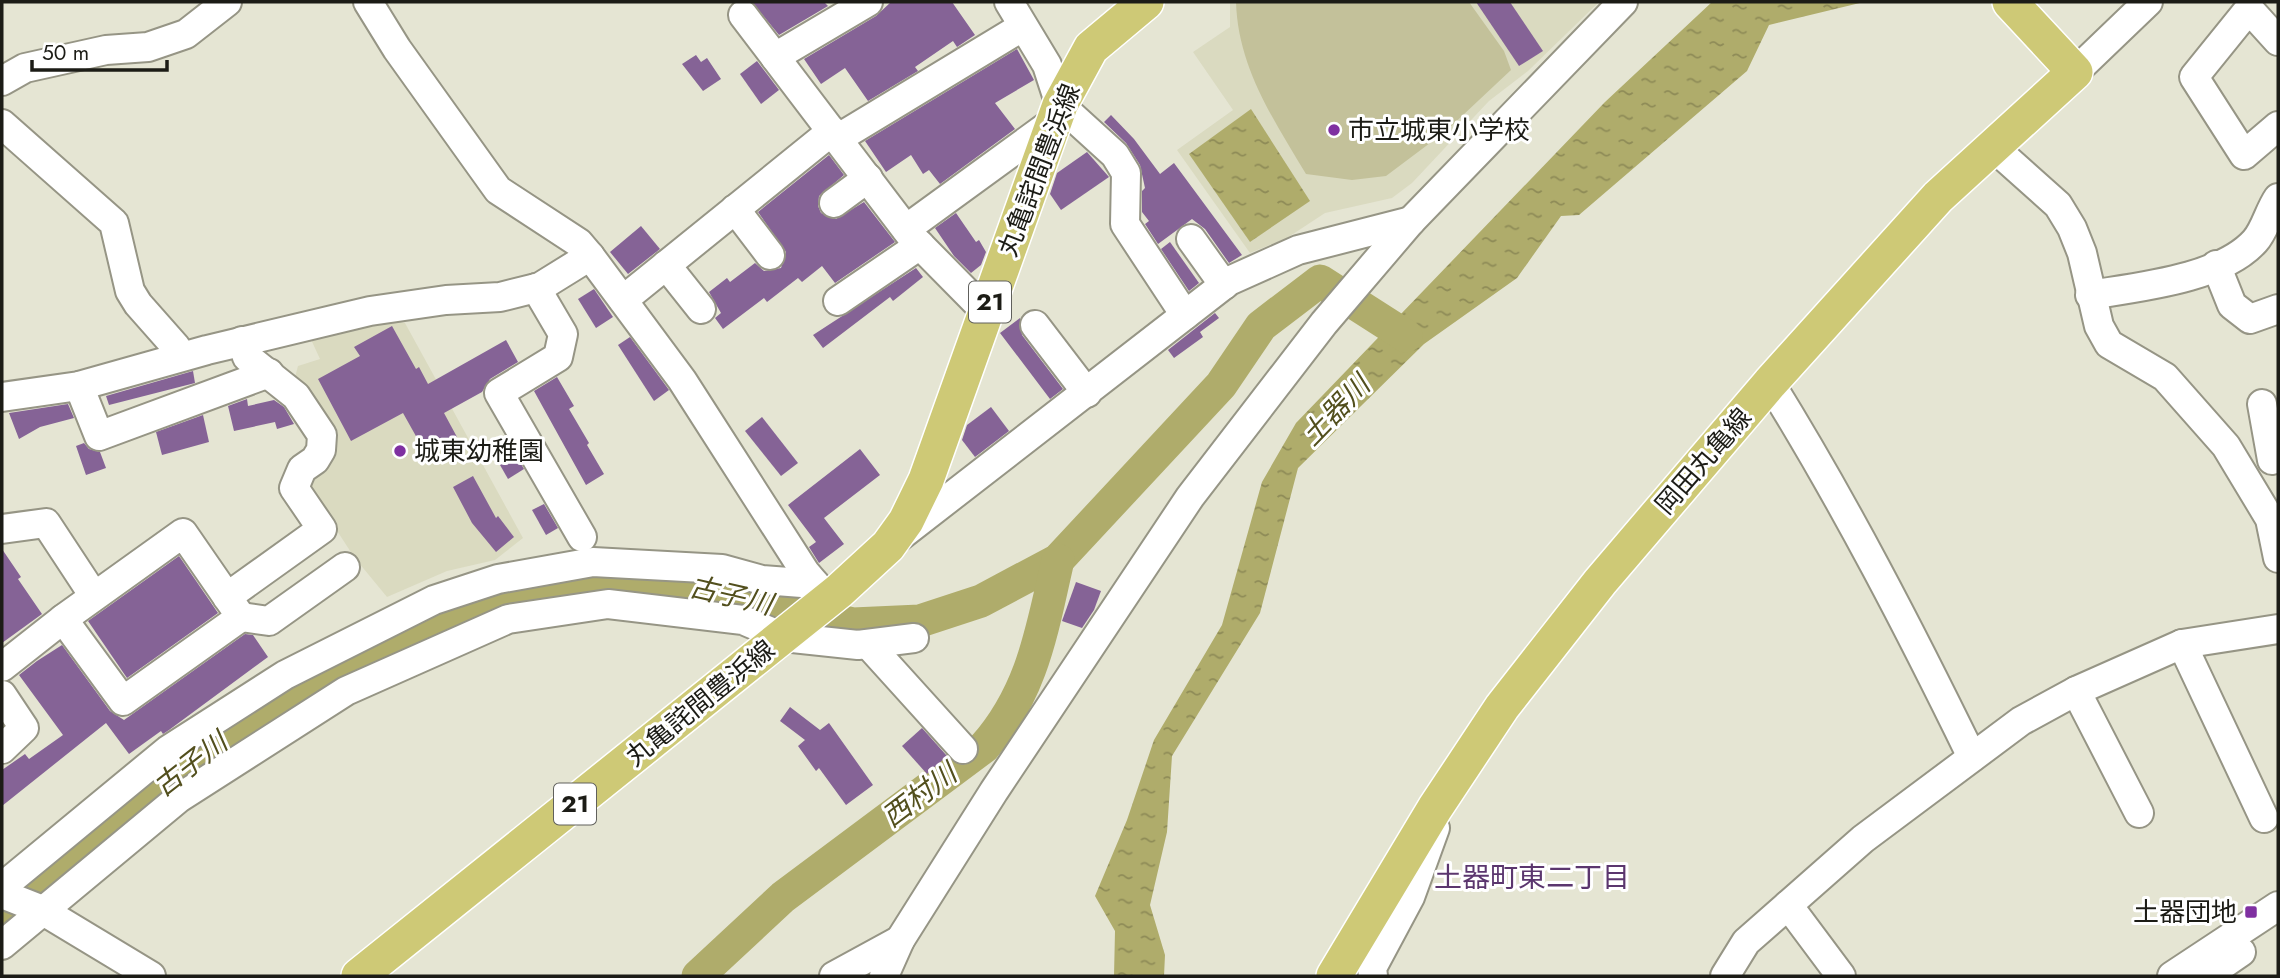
<svg xmlns="http://www.w3.org/2000/svg" width="2280" height="978" font-family="Jost,'Noto Sans JP',sans-serif">
<defs>
<pattern id="water-ripples" width="26" height="14" patternUnits="userSpaceOnUse" patternTransform="scale(1.75)"><rect width="26" height="14" fill="#afac6b"/><path d="M2 4q2-2 4 0t4 0M15 11q2-2 4 0t4 0" fill="none" stroke="#8e8b57"/></pattern>
</defs>
<rect width="100%" height="100%" fill="#e5e5d3"/>
<g fill="#dadac0">
<polygon points="1230,2 1599,2 1528,71 1489,101 1412,183 1392,198 1325,213 1287,238 1250,253 1177,150 1233,110 1193,52 1230,27"/>
<polygon points="380,317 405,323 523,538 495,560 447,571 387,597 354,557 310,489 307,475 324,459 294,381 298,366 320,359 308,333"/>
</g>
<path fill="#c3c19a" d="M1236,2H1469L1504,51L1511,70L1446,131L1386,176L1352,180L1306,174C1273,119 1238,67 1236,2Z"/>
<g fill="url(#water-ripples)">
<polygon points="1712,2 1864,2 1769,25 1747,71 1579,215 1561,216 1517,278 1424,344 1298,468 1260,613 1172,756 1167,832 1150,905 1165,955 1164,976 1114,976 1115,931 1095,896 1127,820 1154,740 1222,625 1262,482 1296,423 1605,102"/>
<polygon points="1251,109 1310,201 1250,242 1189,154"/>
</g>
<g fill="none" stroke-linecap="round" stroke-linejoin="round">
<g stroke="#afac6b" stroke-width="33">
<polyline points="2,916 221,738 438,616 521,594 607,579 678,582 853,624 920,621 981,601 1058,560 1221,385 1261,326 1320,281 1406,336"/>
<path d="M698,976L783,897L984,747C1033,692 1042,629 1058,560"/>
</g>
</g>
<g fill="#856396">
<polygon points="752,2 824,2 828,6 779,35"/>
<polygon points="891,2 952,2 975,35 957,47 953,41 915,67 918,71 868,101 845,68 821,84 804,59 876,16"/>
<polygon points="1476,2 1510,2 1543,51 1519,66"/>
<polygon points="1017,49 1034,80 995,103 1015,129 940,184 929,170 923,174 911,155 886,172 865,141"/>
<polygon points="696,55 701,62 707,58 721,79 703,91 682,64"/>
<polygon points="757,61 779,90 761,104 740,74"/>
<polygon points="1111,115 1134,139 1160,174 1174,163 1242,255 1229,263 1205,229 1192,219 1158,244 1145,224 1149,221 1142,212 1142,191 1145,188 1140,165 1126,143 1104,122"/>
<polygon points="1087,152 1109,177 1061,210 1050,194 1057,173"/>
<polygon points="829,155 844,175 819,196 818,206 821,213 836,219 864,202 895,242 835,283 822,266 802,282 798,278 767,302 764,298 723,329 715,318 721,313 709,292 727,278 730,282 755,263 764,271 781,268 786,252 758,212"/>
<polygon points="956,213 976,242 979,240 986,252 981,265 971,273 954,256 935,228"/>
<polygon points="641,226 660,249 628,274 610,252"/>
<polygon points="1170,242 1199,283 1189,291 1161,249"/>
<polygon points="916,268 923,277 893,301 890,297 823,348 813,335"/>
<polygon points="594,289 613,317 596,328 578,299"/>
<polygon points="1215,313 1219,318 1200,332 1203,337 1174,358 1168,350"/>
<polygon points="1020,318 1022,335 1063,389 1050,399 1000,333"/>
<polygon points="392,326 416,369 419,367 428,384 506,340 518,362 490,379 482,392 444,413 457,437 426,454 403,413 351,441 318,379 360,356 354,347"/>
<polygon points="630,337 669,390 654,401 618,345"/>
<polygon points="193,371 195,383 109,405 106,396"/>
<polygon points="557,377 574,406 569,409 589,443 587,445 604,474 586,485 534,391"/>
<polygon points="247,399 248,406 274,400 284,407 294,424 277,429 275,422 234,431 228,406"/>
<polygon points="68,404 74,418 40,427 19,439 9,413"/>
<polygon points="991,407 1009,431 975,457 962,440 967,425"/>
<polygon points="203,415 209,442 162,455 156,432"/>
<polygon points="762,417 798,463 781,476 745,431"/>
<polygon points="508,442 524,469 508,479 492,451"/>
<polygon points="84,443 89,449 100,452 106,468 86,475 76,446"/>
<polygon points="860,449 880,475 824,518 844,544 819,563 809,547 816,542 788,505"/>
<polygon points="473,476 496,518 498,516 514,537 496,552 472,523 453,487"/>
<polygon points="544,504 558,528 546,535 532,510"/>
<polygon points="2,549 21,577 18,579 42,614 2,643"/>
<polygon points="179,556 218,613 127,678 88,621"/>
<polygon points="1076,582 1101,591 1094,610 1082,628 1062,621"/>
<polygon points="245,634 253,635 268,657 169,730 163,734 161,731 129,754 106,723 2,806 2,770 25,754 29,759 63,735 19,675 37,661 62,645 110,711 124,720"/>
<polygon points="790,707 820,730 829,723 873,785 846,805 819,768 816,771 798,746 805,740 780,721"/>
<polygon points="922,728 947,756 927,774 902,746"/>
</g>
<g fill="none" stroke-linecap="round" stroke-linejoin="round">
<g stroke="#969585" stroke-width="32">
<g id="minor">
<polyline points="368,2 397,49 498,190 579,243 590,256 682,380 805,572 822,592"/>
<polyline points="1009,2 1047,65 1060,105 1115,155 1126,173 1125,224 1185,315"/>
<polyline points="743,15 911,236 986,312"/>
<polyline points="2278,41 2249,9 2194,77 2244,155 2278,126"/>
<polyline points="775,57 868,2"/>
<polyline points="2075,72 2148,2"/>
<polyline points="2,81 25,68 106,50 148,47 186,34 227,2"/>
<polyline points="2,124 114,223 130,291 138,304 176,347 178,357"/>
<polyline points="837,139 1022,27"/>
<polyline points="1992,146 2058,205 2072,228 2082,253 2099,326 2109,344 2165,377 2226,446 2270,519 2278,558"/>
<polyline points="834,203 868,178"/>
<polyline points="735,209 770,255"/>
<polyline points="906,229 1053,122"/>
<polyline points="1191,239 1224,285"/>
<polyline points="666,265 701,309"/>
<polyline points="2216,265 2232,305 2250,319 2278,309"/>
<polyline points="536,288 563,334 558,357 499,393 582,537"/>
<path d="M2090,295C2138,287 2221,279 2255,241C2265,230 2269,211 2278,198"/>
<polyline points="623,300 832,131"/>
<polyline points="838,301 920,245"/>
<polyline points="1035,325 1087,393"/>
<path d="M1770,383C1845,504 1910,630 1972,757"/>
<polyline points="79,386 99,436 269,373"/>
<polyline points="2,397 79,386 207,350 370,311 446,300 500,297 540,287 590,256"/>
<polyline points="2262,404 2272,460"/>
<polyline points="2,529 46,523 94,596"/>
<polygon points="183,533 241,617 123,701 63,619"/>
<polyline points="899,537 1229,281 1298,250 1411,221"/>
<polyline points="227,597 322,529 294,488 302,469 315,460 321,450 322,435 296,396 247,357 242,341"/>
<polyline points="241,617 269,621 345,567"/>
<polyline points="868,644 963,749"/>
<polyline points="2182,644 2264,818"/>
<polyline points="2,667 63,619"/>
<polyline points="2076,691 2139,813"/>
<polyline points="2,695 24,728 2,749"/>
<polyline points="2,887 168,750 285,675 434,600 498,579 593,562 722,569 762,580 815,584"/>
<polyline points="2,894 40,909 151,976"/>
<polyline points="1788,905 1841,976"/>
<polyline points="2,945 179,798 346,691 508,619 608,604 743,620 783,637 858,645 914,638"/>
<polyline points="834,976 900,940"/>
<polyline points="884,976 900,940 994,791 1190,497 1324,323 1411,221 1623,2"/>
<polyline points="1373,976 1372,968 1410,897 1435,828"/>
<polyline points="1725,976 1746,942 1863,839 2021,721 2076,691 2182,644 2278,629"/>
<polyline points="2172,976 2278,906"/>
<polyline points="2206,976 2241,952"/>
</g>
</g>
<g stroke="#fff" stroke-width="38">
<g id="major">
<polyline points="359,976 839,591 888,546 906,521 926,480 1060,105 1091,48 1146,2"/>
<polyline points="1334,976 1435,808 1502,707 1600,582 1770,383 1938,197 2075,72 2010,2"/>
</g>
</g>
<use href="#minor" stroke="#fff" stroke-width="28"/>
<use href="#major" stroke="#cec976" stroke-width="35"/>
</g>
<g fill="#7f30a1" stroke="#fff" stroke-width="2.5">
<circle cx="1334" cy="130" r="7"/>
<circle cx="400" cy="451" r="7"/>
<rect x="2244" y="905" width="14" height="14" rx="3.5"/>
</g>
<g text-anchor="middle" stroke-width="6" stroke-linejoin="round" paint-order="stroke">
<g fill="#fff" stroke="#60605c" stroke-width="2">
<rect x="969" y="281.5" width="42" height="41" rx="5"/>
<rect x="554" y="783.5" width="42" height="41" rx="5"/>
</g>
<g font-size="24" font-weight="bold" fill="#1c1c16">
<text x="990" y="310">21</text>
<text x="575" y="812">21</text>
</g>
<g font-size="26" fill="#1c1c16" stroke="#fff" text-anchor="start">
<text x="1348" y="139">市立城東小学校</text>
<text x="414" y="460">城東幼稚園</text>
<text x="2237" y="921" text-anchor="end">土器団地</text>
</g>
<g font-size="26" fill="#1c1c16" stroke="#fff">
<text transform="translate(1039 170) rotate(-69)" y="9">丸亀詫間豊浜線</text>
<text transform="translate(1703 461) rotate(-49)" y="9">岡田丸亀線</text>
<text transform="translate(700 703) rotate(-39)" y="9">丸亀詫間豊浜線</text>
</g>
<g font-size="28" font-style="italic" fill="#524f1d" stroke="#fff">
<text transform="translate(1335 410) rotate(-46)" y="10">土器川</text>
<text transform="translate(731 595) rotate(13)" y="10">古子川</text>
<text transform="translate(190 764) rotate(-38)" y="10">古子川</text>
<text transform="translate(919 795) rotate(-37)" y="10">西村川</text>
</g>
<g font-size="28" fill="#5b366e" stroke="#fff">
<text x="1532" y="887">土器町東二丁目</text>
</g>
</g>
<rect width="2280" height="978" fill="none" stroke="#1c1c16" stroke-width="7"/>
<path d="M32 60v10h135v-10" fill="none" stroke="#1c1c16" stroke-width="3.5"/>
<text x="42" y="60" font-size="21" fill="#1c1c16" stroke="#ffffff" stroke-width="5" paint-order="stroke">50 m</text>
</svg>
